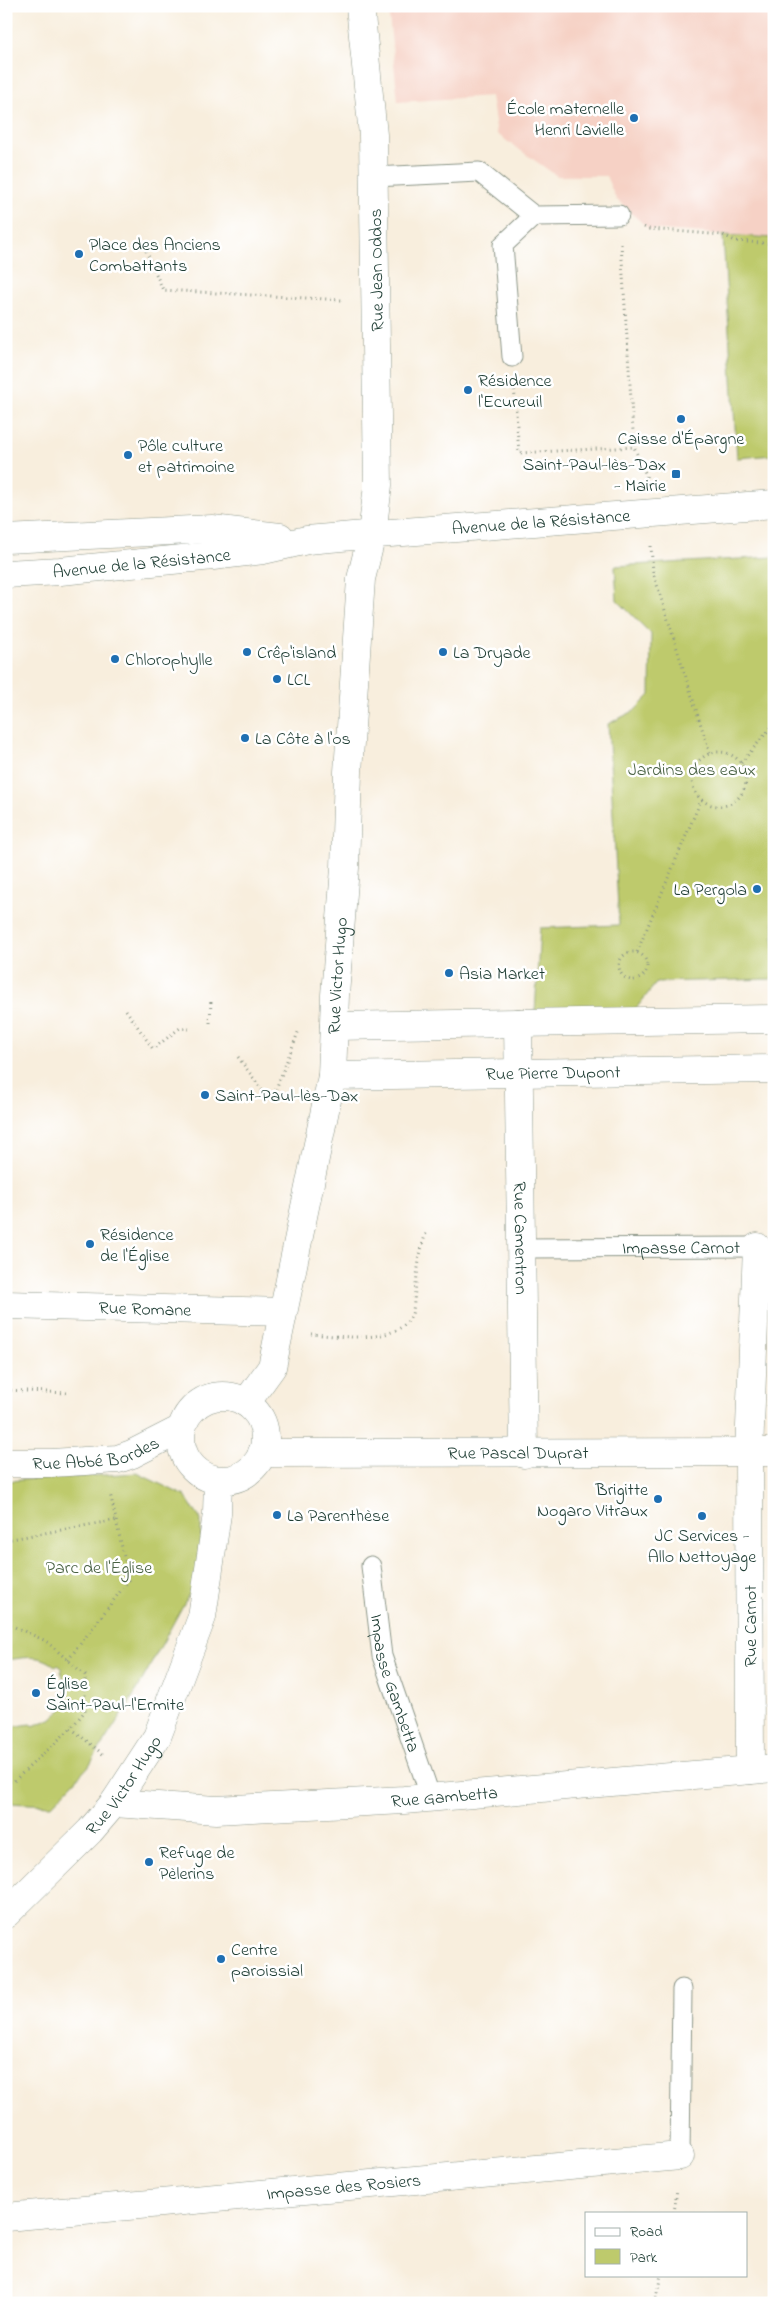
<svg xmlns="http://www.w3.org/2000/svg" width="780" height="2309" font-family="'Indie Flower',sans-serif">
<rect width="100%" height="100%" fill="#fff"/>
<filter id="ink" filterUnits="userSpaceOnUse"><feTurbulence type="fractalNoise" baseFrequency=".02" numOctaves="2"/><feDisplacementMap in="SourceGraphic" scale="10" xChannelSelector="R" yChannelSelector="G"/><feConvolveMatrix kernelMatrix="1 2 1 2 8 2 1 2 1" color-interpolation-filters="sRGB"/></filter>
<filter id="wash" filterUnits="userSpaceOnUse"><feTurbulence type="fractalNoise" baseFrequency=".0096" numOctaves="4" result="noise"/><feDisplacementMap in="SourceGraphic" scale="20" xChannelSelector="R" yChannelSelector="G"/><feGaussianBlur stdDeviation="1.12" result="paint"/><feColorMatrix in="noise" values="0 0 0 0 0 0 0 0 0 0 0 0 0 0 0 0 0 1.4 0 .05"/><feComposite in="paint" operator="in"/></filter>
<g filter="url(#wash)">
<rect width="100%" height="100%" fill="#f8eedd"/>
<polygon fill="#f6d1c5" points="388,6 774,6 774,238 649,229 616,199 606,176 557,176 497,134 491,96 398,102"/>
<g fill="#beca6c" stroke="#6e8450">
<polygon points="723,235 774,238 774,455 737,458"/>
<polygon points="774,557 774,979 657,982 634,1011 535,1013 540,928 619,925 608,724 634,711 650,695 651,634 617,600 615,566"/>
<path d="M137,1473L185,1496L201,1520V1572L137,1690L88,1767L52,1805L6,1803V1728L30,1724L33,1726L51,1719L66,1706L64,1703L67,1689L61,1671L63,1669L58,1665L56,1667C41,1653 24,1658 6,1660V1481Z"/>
</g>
</g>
<g filter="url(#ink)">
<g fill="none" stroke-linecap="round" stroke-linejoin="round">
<g stroke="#8c9688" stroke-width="21">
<g id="lane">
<polyline points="374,177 479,172 534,216 619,215"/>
<polyline points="512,357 503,245 534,216"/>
<path id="s1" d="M521,1248L757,1247"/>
<path id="s2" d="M371,1566L382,1656L431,1798"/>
<polyline points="680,2156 682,1989"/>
</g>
</g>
<g stroke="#8c9688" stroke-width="29">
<g id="street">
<path id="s3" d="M518,1023L524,1454"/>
<polyline points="334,1026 774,1019"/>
<path id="s4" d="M332,1076L774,1069"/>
<path id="s5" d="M6,1305L283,1312"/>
<circle cx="223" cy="1438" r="42"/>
<path id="s6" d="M246,1403L272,1367L332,1076L335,995L345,868L348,772L361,579L372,534L378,485L373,135L360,6"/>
<path id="s7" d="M262,1453L774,1452"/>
<path id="s8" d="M6,1463H51L118,1459L132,1454L181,1429"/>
<polyline points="750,1770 749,1452 757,1247"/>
<path id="s9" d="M114,1803L216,1810L404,1800L774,1768"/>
<path id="s10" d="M6,1914L90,1831L114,1803L157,1737L202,1617L217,1514L218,1481"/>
<path id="s11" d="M6,2217L680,2156"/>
</g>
</g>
<g stroke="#8c9688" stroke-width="29">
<g id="secondary">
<polyline points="6,539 212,529 280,537"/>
<path id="s12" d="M6,574L60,571L213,556L263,550L307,540L364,535L774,504"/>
</g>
</g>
<g stroke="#8c9688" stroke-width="3" stroke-dasharray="1 4" stroke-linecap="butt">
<polyline points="644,227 649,229 723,235 735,241 774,244"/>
<polyline points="621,244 634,447 646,475 647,482"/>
<polyline points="146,251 163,290 342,300"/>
<polyline points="514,385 519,453 634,447"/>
<polyline points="651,546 653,572 710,754"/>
<circle cx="719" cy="779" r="27"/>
<polyline points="741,763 774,724"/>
<circle cx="633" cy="966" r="14"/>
<polyline points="637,952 701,800"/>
<polyline points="126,1010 153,1049 180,1028 189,1029"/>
<polyline points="210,1023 211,1000"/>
<polyline points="238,1057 265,1094 274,1094 299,1030"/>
<path d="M311,1334C338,1336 399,1346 412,1314C414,1308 414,1298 415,1291C418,1270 419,1250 427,1231"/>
<polyline points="6,1390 68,1393"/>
<polyline points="6,1540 116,1520 110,1493"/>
<polyline points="6,1623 46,1641 85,1675 85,1711 71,1728 14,1781 6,1782"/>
<polyline points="68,1660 129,1580 116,1520"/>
<polyline points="71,1728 105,1756"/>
<polyline points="674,2213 677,2189"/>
<polyline points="655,2303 661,2275"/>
</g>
<use href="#lane" stroke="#fff" stroke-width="19"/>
<use href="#street" stroke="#fff" stroke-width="28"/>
<use href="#secondary" stroke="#fff" stroke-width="28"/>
</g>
</g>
<g fill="#1f6fb2" stroke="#fff" stroke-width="2">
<circle cx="634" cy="118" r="5"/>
<circle cx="79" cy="254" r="5"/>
<circle cx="468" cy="390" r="5"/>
<circle cx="681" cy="419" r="5"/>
<circle cx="128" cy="455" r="5"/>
<rect x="671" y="469" width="10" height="10" rx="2.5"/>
<circle cx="247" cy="652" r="5"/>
<circle cx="443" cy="652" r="5"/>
<circle cx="115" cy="659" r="5"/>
<circle cx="277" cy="679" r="5"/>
<circle cx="245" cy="738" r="5"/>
<circle cx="757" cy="889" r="5"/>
<circle cx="449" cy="973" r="5"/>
<circle cx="205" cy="1095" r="5"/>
<circle cx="90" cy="1244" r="5"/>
<circle cx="658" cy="1499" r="5"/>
<circle cx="277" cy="1515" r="5"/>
<circle cx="702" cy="1516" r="5"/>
<circle cx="36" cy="1693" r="5"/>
<circle cx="149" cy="1862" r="5"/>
<circle cx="221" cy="1959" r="5"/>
</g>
<g text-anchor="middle" stroke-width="5" stroke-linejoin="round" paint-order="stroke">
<g font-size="18" fill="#1f3d34" stroke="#fff" text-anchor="start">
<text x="624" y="114" text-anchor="end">École maternelle<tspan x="624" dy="21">Henri Lavielle</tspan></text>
<text x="89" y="250">Place des Anciens<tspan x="89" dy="21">Combattants</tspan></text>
<text x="478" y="386">Résidence<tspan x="478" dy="21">l'Ecureuil</tspan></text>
<text x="681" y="444" text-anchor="middle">Caisse d'Épargne</text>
<text x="138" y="451">Pôle culture<tspan x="138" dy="21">et patrimoine</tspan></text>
<text x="666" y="470" text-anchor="end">Saint-Paul-lès-Dax<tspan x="666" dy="21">- Mairie</tspan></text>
<text x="257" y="658">Crêp'island</text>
<text x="453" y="658">La Dryade</text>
<text x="125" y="665">Chlorophylle</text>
<text x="287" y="685">LCL</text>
<text x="255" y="744">La Côte à l'os</text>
<text x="747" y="895" text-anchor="end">La Pergola</text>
<text x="459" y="979">Asia Market</text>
<text x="215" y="1101">Saint-Paul-lès-Dax</text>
<text x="100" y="1240">Résidence<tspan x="100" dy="21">de l'Église</tspan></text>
<text x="648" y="1495" text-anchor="end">Brigitte<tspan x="648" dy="21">Nogaro Vitraux</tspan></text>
<text x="287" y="1521">La Parenthèse</text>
<text x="702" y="1541" text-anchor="middle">JC Services -<tspan x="702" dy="21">Allo Nettoyage</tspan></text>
<text x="46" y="1689">Église<tspan x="46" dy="21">Saint-Paul-l'Ermite</tspan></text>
<text x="159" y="1858">Refuge de<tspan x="159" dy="21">Pèlerins</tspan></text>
<text x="231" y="1955">Centre<tspan x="231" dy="21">paroissial</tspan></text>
</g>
<g font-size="18" fill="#1f3d34" stroke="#fff">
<text transform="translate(376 270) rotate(-91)" y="6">Rue Jean Oddos</text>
<text dy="6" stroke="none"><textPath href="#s12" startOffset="538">Avenue de la Résistance</textPath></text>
<text dy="6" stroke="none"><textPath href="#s12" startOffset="136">Avenue de la Résistance</textPath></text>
<text dy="6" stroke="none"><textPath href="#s6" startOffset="442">Rue Victor Hugo</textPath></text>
<text dy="6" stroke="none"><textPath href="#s4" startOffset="221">Rue Pierre Dupont</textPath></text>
<text dy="6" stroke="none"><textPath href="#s3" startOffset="215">Rue Camentron</textPath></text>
<text dy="6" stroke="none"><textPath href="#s1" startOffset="160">Impasse Carnot</textPath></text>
<text dy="6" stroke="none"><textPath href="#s5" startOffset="139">Rue Romane</textPath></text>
<text dy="6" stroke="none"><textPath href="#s8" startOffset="91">Rue Abbé Bordes</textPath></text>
<text dy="6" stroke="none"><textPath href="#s7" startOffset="256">Rue Pascal Duprat</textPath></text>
<text transform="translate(750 1626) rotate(-90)" y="6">Rue Carnot</text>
<text dy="6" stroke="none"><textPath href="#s2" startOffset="120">Impasse Gambetta</textPath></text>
<text dy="6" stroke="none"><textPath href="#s10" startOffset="175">Rue Victor Hugo</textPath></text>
<text dy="6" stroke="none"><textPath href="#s9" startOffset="331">Rue Gambetta</textPath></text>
<text dy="6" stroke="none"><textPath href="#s11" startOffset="339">Impasse des Rosiers</textPath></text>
</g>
<g font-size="18" fill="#476042" stroke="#fff">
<text x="692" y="775">Jardins des eaux</text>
<text x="99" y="1573">Parc de l'Église</text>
</g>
</g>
<rect width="780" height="2309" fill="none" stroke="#fff" stroke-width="25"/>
<rect x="585" y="2212" width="162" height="65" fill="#ffffff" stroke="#a5b1ae"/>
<rect x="595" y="2228" width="25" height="8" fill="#ffffff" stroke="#a5b1ae"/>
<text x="630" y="2236" font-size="15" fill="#1f3d34">Road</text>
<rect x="595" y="2249" width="25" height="15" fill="#beca6c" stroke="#a5b1ae"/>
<text x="630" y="2262" font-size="15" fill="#1f3d34">Park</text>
</svg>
